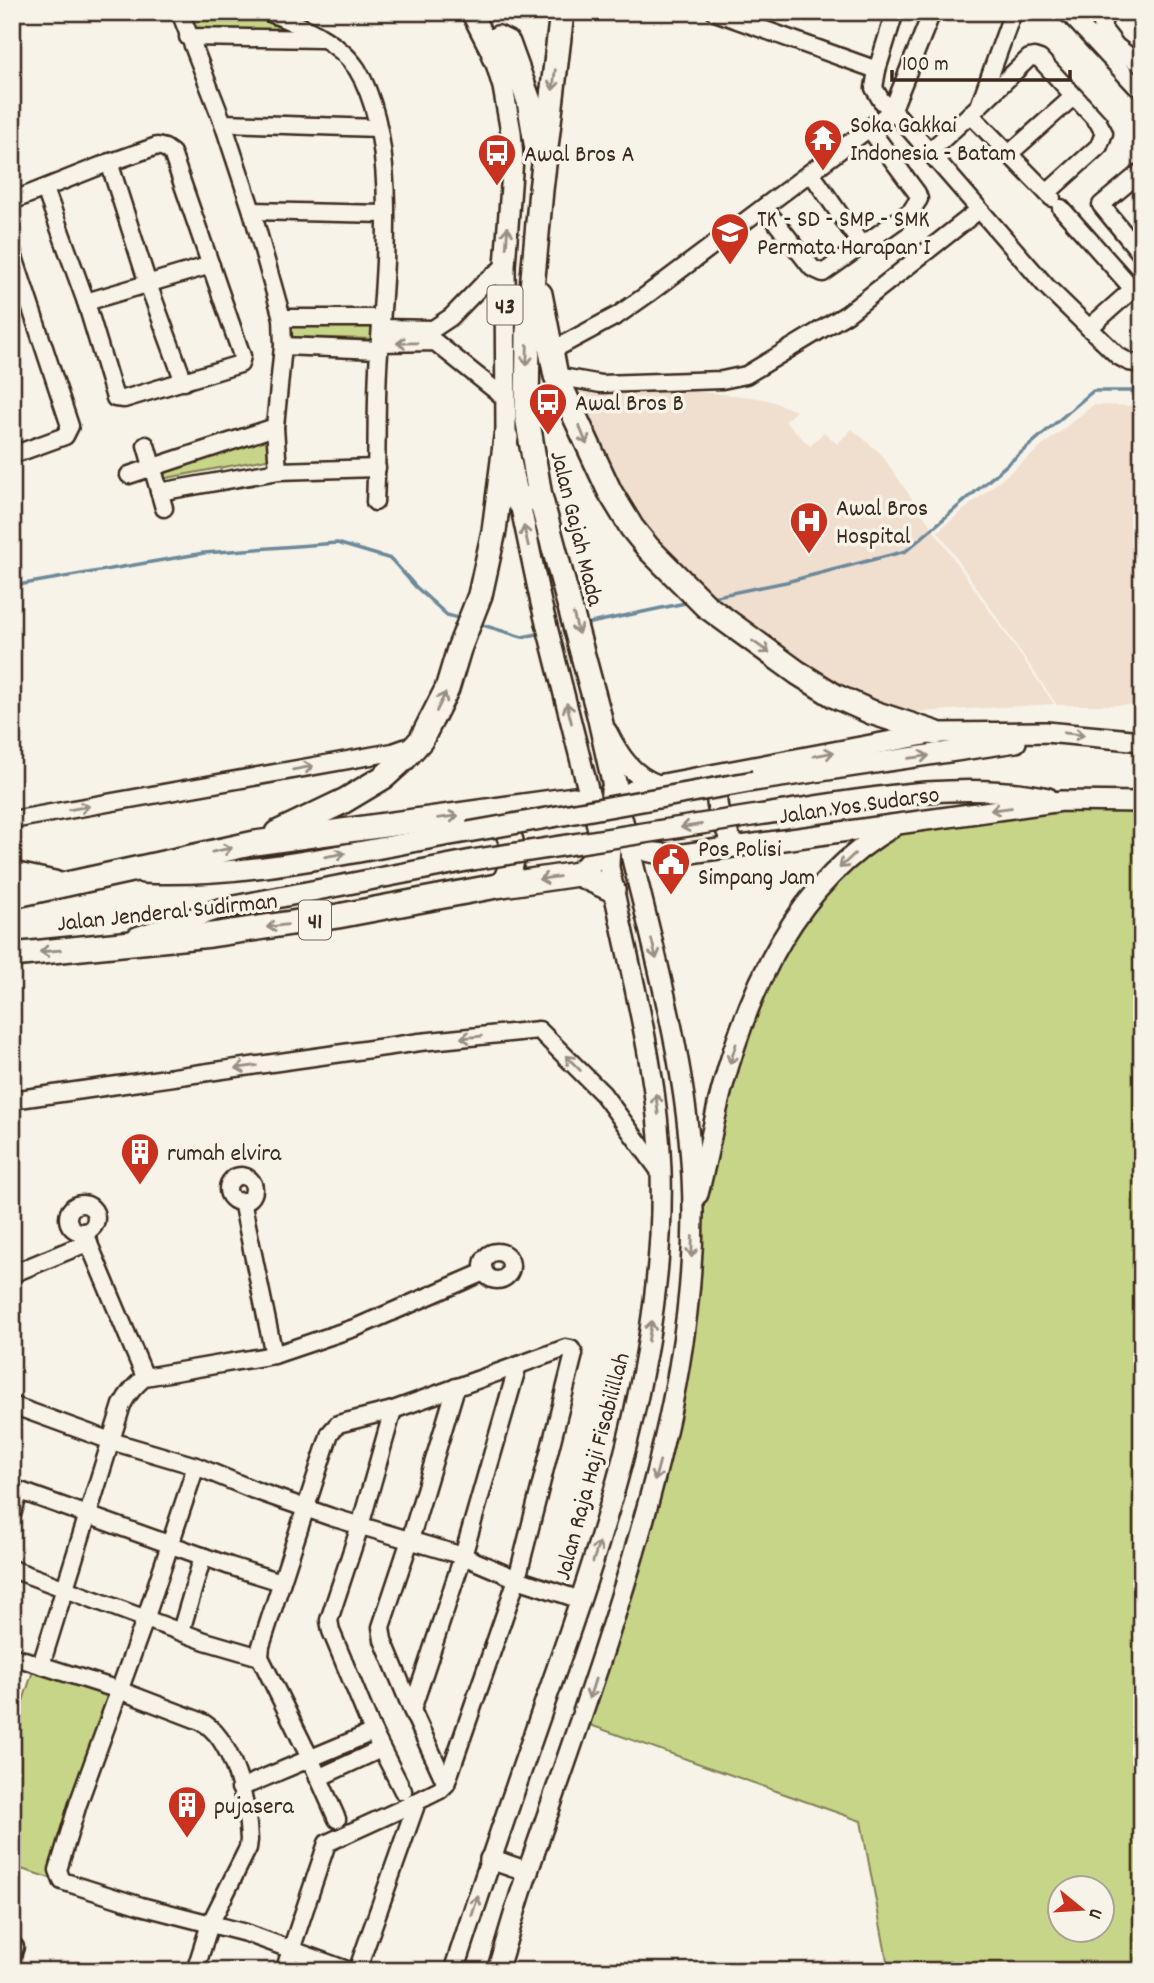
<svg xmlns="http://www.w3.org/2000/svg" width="1154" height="1983" font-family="Dekko,sans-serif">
<rect width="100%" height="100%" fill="#f7f3e8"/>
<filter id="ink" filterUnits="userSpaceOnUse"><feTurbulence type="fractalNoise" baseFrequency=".0143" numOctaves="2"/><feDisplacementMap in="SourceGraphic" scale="14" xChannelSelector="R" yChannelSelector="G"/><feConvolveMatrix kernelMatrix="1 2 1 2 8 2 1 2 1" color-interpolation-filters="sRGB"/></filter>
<g filter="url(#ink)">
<g fill="#f0decf">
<polygon points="571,379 752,397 768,400 796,411 785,421 810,446 824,432 837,444 852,429 881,454 1054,704 916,712 850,691 791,659 681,576 629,508 598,445"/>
<polygon points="1093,405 1142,406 1142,705 1057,705 938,531"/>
</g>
<g fill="#c7d588" stroke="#818053" stroke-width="2" fill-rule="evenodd">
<path d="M187,12C226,12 267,6 298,33L194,31Z"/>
<polygon points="286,314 376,314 375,339 290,337"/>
<polygon points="269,429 272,458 161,479 158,466"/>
<path d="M982,799L1142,800V1971H889L861,1821L573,1719L608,1618L648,1476L681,1317L698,1149L708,1098L726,1043L749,996L806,913L856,865L921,815ZM1060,1888H1102V1930H1060Z"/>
<polygon points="33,1671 115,1698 56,1880 12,1866 12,1734"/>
</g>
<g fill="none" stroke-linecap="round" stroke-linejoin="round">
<g stroke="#6c899a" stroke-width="3.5">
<polyline points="12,586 204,553 337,543 391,559 416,587 447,615 462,619"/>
<polyline points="712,597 786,582 906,551 1093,391 1142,391"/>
<polyline points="476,623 522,637 543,633"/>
<polyline points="581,625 690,602"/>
</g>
<g stroke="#3b2a1e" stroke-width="21">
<g id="minor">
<polyline points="180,12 223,123 252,211 282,318 283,346 275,427 278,471"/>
<path d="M268,12C299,25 338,40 357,69C400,139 384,273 379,353C375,402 378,452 375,502"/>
<polyline points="715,12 877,70"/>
<polyline points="895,12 877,70 874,88 881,100 899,117 1046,286 1118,356 1129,362 1142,364"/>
<polyline points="1065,12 1072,17 1136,86"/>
<polyline points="1105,12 1102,28 1116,46 1142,66"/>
<polyline points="188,37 322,39"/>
<polyline points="979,106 1029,58 1034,57 1040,59 1098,122 1104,133 1099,146 1047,193"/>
<polyline points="970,114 1052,198"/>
<polyline points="223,123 378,128"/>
<polyline points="929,152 979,106 1013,12"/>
<polyline points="1009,154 1073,97"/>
<polyline points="109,162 148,284 184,382"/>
<polyline points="1142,171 1101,205 1142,255"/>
<polyline points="811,173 862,246"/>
<polyline points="12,201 100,166 157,146 165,148 172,153 242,356 240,364 124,399 115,398 86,302 45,189"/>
<polyline points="764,207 812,268 823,273 911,211 919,199 917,193 869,128"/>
<polyline points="1061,208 1133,289"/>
<polyline points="252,211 385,214"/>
<polyline points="12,251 70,426 65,436 21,452 12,449"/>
<polyline points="86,302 211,265"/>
<polyline points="282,318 381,318"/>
<polyline points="381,328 433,329 451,317 484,283 505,266"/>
<polyline points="1089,328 1142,281"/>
<polyline points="380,343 435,342 505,398"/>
<polyline points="283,346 379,350"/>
<polyline points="551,351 618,315 648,294 892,111 932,12"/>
<polyline points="556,376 601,384 722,380 746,375 847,314 979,210"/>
<polyline points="146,445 164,508"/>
<polyline points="129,475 275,427"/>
<polyline points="159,492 278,471 377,468"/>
<polyline points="12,820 393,752 413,745"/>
<polyline points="12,1100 420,1042 539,1030 603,1094 661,1173"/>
<circle cx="241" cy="1189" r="13"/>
<polyline points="242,1201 274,1355"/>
<circle cx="82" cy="1218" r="14"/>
<polyline points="84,1232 145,1377"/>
<circle cx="497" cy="1266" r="14"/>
<polyline points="12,1274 89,1242"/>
<polyline points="12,1405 111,1441 196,1466 254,1490 331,1517 463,1556 517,1579 581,1600"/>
<polyline points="393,1410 360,1526 329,1620 331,1631 373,1732 403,1791"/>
<polyline points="196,1466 146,1617 78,1804 58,1870 62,1881 141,1906 246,1933 350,1971"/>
<polyline points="12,1488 230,1566 281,1582"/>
<polyline points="12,1514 20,1491"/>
<polyline points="12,1569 205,1641 260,1657"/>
<polyline points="181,1631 203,1556"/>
<path d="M12,1656L119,1690L200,1721C233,1736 248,1806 249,1840L248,1848L210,1924L195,1971"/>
<path d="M41,1665L122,1405C128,1393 135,1386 145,1377L274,1355L357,1327L484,1272"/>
<polyline points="412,1710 463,1556 518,1365"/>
<polyline points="318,1778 381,1749"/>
<polyline points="446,1784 412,1710 383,1640 381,1627 410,1540 456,1387"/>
<polyline points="240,1788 373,1732"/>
<polyline points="12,1956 15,1947"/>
<polyline points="284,1971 327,1843 408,1806 440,1790 446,1784 517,1579 574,1354 571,1349 566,1348 393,1410 338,1424 330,1433 261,1646 260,1657 310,1758 337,1819"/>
<polyline points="357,1971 417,1802"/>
</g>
</g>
<g stroke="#3b2a1e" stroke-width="24">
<g id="major">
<polyline points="471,12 494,57 503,87 511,132 513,159 505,266 506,437 541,603 603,849"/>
<path d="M607,732C619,756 632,776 658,785L935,733L1046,732L1142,741"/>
<path d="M725,773C707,796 722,825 735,846"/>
<polyline points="754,781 1016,742"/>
<path d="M758,815C847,802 959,778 1048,798"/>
<path d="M624,837C637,852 657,854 676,855L1062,801L1142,802"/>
<path d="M143,873C250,878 362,850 468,832"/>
<polyline points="137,937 219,909 472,860"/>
<path d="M698,1194C707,1159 713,1124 722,1089C750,986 796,883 893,827"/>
<polyline points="490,1859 528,1872"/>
<path d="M454,1971C482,1884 512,1797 542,1711C603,1538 666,1357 661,1171C658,1067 629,969 609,867C609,850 615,802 631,792C638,787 650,787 658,785"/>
<path d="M497,1971C508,1937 517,1902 529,1868C569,1752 611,1637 644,1518C672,1418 693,1317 693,1213C693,1079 653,950 623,821"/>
</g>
</g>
<g stroke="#3b2a1e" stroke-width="28">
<g id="highway">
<polyline points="562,12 541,190 528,332 527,416 540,496 599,715 620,809"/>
<polyline points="494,57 494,41 498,38 508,43 529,101 537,149"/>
<polyline points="540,294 556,376 610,492 632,528 649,549 706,606 798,673 835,696 871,712 935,733"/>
<polyline points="518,501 540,496"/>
<path d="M489,814C516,830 519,859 502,885"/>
<polyline points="277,833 344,801 384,777 405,758 421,740 447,689 459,649 480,595 494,531 506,437"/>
<polyline points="12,874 54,883"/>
<path d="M578,874C605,855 612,822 613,791"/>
<polyline points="12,896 255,843 574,799 593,812"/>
<polyline points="12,955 211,935 338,916 502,885 578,874 613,890"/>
</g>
</g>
<use href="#minor" stroke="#f7f3e8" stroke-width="16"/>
<use href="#major" stroke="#f7f3e8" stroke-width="19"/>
<use href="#highway" stroke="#f7f3e8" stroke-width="23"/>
<g stroke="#3b2a1e" stroke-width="24" stroke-linecap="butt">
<g id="major-bridge">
<polyline points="468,832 754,781"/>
<polyline points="472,860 758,815"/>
</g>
</g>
<use href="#major-bridge" stroke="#f7f3e8" stroke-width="19"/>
</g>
<defs><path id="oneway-shaft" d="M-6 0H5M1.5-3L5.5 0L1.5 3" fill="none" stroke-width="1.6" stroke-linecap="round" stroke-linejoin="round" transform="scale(1.75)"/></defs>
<g stroke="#998e83">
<use href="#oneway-shaft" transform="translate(554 80) rotate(97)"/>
<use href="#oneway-shaft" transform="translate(507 237) rotate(-86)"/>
<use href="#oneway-shaft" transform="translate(407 343) rotate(179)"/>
<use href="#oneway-shaft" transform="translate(527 355) rotate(92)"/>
<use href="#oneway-shaft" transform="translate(583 435) rotate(68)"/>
<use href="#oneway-shaft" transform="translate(526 536) rotate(-103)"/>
<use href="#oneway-shaft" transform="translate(576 624) rotate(76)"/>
<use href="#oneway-shaft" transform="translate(761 647) rotate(35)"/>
<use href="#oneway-shaft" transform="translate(441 702) rotate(-64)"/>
<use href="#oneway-shaft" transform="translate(569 713) rotate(-104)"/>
<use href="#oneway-shaft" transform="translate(1074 734) rotate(6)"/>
<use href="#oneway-shaft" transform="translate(824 754) rotate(-11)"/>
<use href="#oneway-shaft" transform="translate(919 757) rotate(-8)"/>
<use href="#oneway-shaft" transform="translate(303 768) rotate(-10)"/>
<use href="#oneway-shaft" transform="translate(79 808) rotate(-10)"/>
<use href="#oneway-shaft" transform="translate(1001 809) rotate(173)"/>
<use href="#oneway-shaft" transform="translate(448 817) rotate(-7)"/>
<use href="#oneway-shaft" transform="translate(691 826) rotate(171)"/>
<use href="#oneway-shaft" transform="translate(222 850) rotate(-12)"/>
<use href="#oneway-shaft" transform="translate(335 855) rotate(-10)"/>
<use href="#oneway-shaft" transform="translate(847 861) rotate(137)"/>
<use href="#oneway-shaft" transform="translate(549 878) rotate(172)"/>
<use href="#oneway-shaft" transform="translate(277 926) rotate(172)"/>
<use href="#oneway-shaft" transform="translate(654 949) rotate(76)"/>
<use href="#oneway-shaft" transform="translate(50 951) rotate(175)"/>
<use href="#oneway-shaft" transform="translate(471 1037) rotate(175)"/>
<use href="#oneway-shaft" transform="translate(733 1054) rotate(107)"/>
<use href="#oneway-shaft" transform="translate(573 1063) rotate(-135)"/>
<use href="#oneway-shaft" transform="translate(246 1067) rotate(172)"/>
<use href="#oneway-shaft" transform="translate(657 1104) rotate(-97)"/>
<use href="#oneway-shaft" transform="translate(692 1247) rotate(92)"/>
<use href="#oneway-shaft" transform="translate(650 1331) rotate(-80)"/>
<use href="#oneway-shaft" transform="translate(657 1471) rotate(105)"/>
<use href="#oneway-shaft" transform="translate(596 1552) rotate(-73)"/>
<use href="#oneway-shaft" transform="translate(592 1689) rotate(108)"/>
<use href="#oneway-shaft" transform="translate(475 1906) rotate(-72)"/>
</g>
</g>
<defs>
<g id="temple-pin" transform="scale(2.0125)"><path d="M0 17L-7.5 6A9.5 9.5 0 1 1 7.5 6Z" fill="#c8321e" stroke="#f7f3e8"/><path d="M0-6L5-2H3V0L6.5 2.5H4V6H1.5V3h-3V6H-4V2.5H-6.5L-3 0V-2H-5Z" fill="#fff"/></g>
<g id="bus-pin" transform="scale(2.0125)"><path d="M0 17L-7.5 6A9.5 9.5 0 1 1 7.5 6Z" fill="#c8321e" stroke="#f7f3e8"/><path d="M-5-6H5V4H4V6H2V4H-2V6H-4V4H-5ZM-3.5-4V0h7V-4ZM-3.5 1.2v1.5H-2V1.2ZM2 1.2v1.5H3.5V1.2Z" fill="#fff"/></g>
<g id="school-pin" transform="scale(2.0125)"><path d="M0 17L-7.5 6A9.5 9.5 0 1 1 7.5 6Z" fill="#c8321e" stroke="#f7f3e8"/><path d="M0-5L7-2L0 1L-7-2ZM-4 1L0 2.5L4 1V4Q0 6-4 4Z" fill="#fff"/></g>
<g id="hospital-pin" transform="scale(2.0125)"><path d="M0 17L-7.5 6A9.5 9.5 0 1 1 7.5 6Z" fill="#c8321e" stroke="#f7f3e8"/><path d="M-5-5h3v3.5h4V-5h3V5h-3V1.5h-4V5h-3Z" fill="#fff"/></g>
<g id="civic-pin" transform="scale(2.0125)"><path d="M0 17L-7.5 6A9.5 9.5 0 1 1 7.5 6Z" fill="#c8321e" stroke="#f7f3e8"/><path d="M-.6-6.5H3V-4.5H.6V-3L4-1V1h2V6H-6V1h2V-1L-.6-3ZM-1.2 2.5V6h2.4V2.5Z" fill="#fff"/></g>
<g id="building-pin" transform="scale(2.0125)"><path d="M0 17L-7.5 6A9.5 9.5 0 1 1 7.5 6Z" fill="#c8321e" stroke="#f7f3e8"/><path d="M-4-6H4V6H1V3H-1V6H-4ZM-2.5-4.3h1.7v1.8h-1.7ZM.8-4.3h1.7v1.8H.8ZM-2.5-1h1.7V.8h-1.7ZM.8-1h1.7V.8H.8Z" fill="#fff"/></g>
</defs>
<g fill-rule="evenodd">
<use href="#temple-pin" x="823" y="138"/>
<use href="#bus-pin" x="497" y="153"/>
<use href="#school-pin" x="730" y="232"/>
<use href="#bus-pin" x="548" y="402"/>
<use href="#hospital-pin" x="809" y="521"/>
<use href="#civic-pin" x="671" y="862"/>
<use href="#building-pin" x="140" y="1152"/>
<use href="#building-pin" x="187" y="1805"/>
</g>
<g text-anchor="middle" stroke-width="7" stroke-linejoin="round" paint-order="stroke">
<g fill="#f7f3e8" stroke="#73665b" stroke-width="2">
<rect x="487.5" y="285.5" width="35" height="39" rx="5"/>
<rect x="299" y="900.5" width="32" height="39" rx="5"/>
</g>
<g font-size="23" font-weight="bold" fill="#3b2a1e">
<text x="505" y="313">43</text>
<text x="315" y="928">41</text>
</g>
<g font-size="24" fill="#3b2a1e" stroke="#f7f3e8" text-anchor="start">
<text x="850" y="132">Soka Gakkai<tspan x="850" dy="28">Indonesia - Batam</tspan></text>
<text x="524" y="161">Awal Bros A</text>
<text x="757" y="226">TK - SD - SMP - SMK<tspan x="757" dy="28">Permata Harapan I</tspan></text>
<text x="575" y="410">Awal Bros B</text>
<text x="836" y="515">Awal Bros<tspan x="836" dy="28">Hospital</tspan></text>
<text x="698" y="856">Pos Polisi<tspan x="698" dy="28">Simpang Jam</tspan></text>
<text x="167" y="1160">rumah elvira</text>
<text x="214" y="1813">pujasera</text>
</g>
<g font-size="24" fill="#3b2a1e" stroke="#f7f3e8">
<text transform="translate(578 528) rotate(76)" y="8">Jalan Gajah Mada</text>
<text transform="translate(859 804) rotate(-8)" y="8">Jalan Yos Sudarso</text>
<text transform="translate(167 911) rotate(-6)" y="8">Jalan Jenderal Sudirman</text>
<text transform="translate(591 1466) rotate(-75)" y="8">Jalan Raja Haji Fisabilillah</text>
</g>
</g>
<rect width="1154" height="1983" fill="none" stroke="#f7f3e8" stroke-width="42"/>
<rect x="21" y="21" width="1112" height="1941" fill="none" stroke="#3b2a1e" stroke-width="2.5" filter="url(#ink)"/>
<g transform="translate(1081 1909) rotate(108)"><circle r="33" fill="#f7f3e8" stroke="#aca397" stroke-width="2"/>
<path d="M0-5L12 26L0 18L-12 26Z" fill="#c8321e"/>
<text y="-10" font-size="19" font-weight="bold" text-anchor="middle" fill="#3b2a1e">U</text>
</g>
<path d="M892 70v10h178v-10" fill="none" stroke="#3b2a1e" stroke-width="3.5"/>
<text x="902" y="70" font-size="21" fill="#3b2a1e" stroke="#f7f3e8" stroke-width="5" paint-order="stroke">100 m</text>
</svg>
